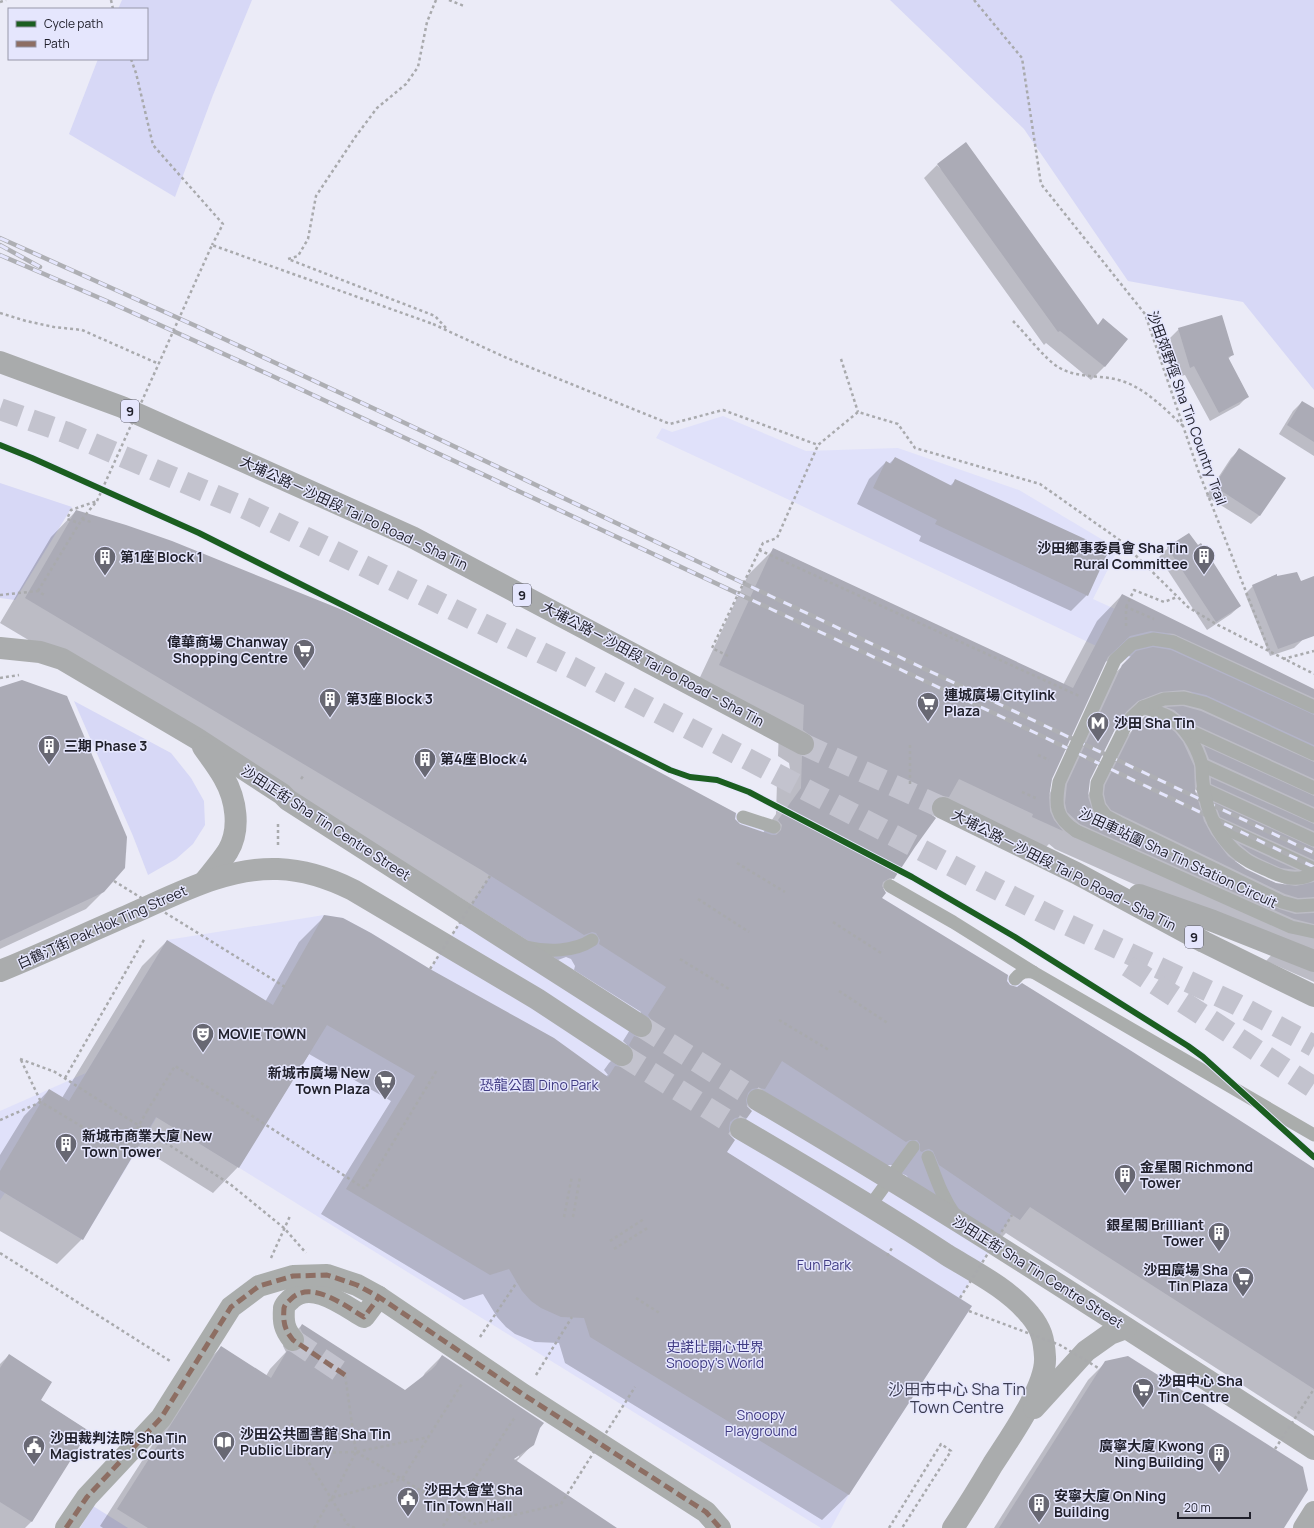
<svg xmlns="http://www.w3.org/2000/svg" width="1314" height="1528" font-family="Manrope,'Noto Sans TC',sans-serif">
<rect width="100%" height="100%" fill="#ebebf7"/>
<g fill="#e0e1fa">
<polygon points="723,416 806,451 898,448 1019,490 1118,549 1093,599 1314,700 1314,760 1176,684 800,505 656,438 662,428 672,432"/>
<polygon points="570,742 607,745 743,817 772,830 781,838 882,898 1133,1052 1020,1220 1012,1215 960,1298 972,1306 849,1495 831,1528 821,1528 157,1117 83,1240 5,1193 0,1200 0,1111 86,1073 167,940 324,915 343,918 371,933 430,969 490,876 483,871"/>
</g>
<g fill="#d7d8f6">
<polygon points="122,0 252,0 213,95 175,197 69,134 98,59 147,59 147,9 118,9"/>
<polygon points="890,0 1314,0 1314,390 1243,302 1128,281 1024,129"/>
<polygon points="0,483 72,507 15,600 0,598"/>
<polygon points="74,701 171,753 191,778 204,801 205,825 193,844 176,859 148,875 133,836"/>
<polygon points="93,1506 128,1528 80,1528"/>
</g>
<g fill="#0003" fill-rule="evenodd">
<polygon points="937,165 1097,326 1103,320 1127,339 1104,367 1091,380 1046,343 1044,345 924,178"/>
<polygon points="1179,329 1233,354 1228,359 1248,396 1239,405 1210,421 1185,375 1181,376 1170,338"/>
<polygon points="1302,402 1314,410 1314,456 1279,434 1293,411"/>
<polygon points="1240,449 1260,515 1251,524 1206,496 1231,458"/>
<polygon points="895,458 950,486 956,480 1087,595 1071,611 919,541 921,536 857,504 869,479 886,462 889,464"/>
<path d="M76,511L734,819L740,825L763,833L776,814L777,783L790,769L789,763L778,756L779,730L694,690L748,575L774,549L1063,685L1097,621L1122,595L1314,690V982L1266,961L1279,947L1268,944L1055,849L1049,844L1037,856L939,806L931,814L893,878L883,889L881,898L1006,981L1009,986L1314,1170V1431L1006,1233L994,1245L914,1190L907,1176L903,1174L898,1175L892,1165H884L880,1167L762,1090L746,1107L747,1118L729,1135L726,1152L970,1306L848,1495L822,1520L565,1363L559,1343L535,1342L515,1334L506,1327L497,1317L483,1294L464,1300L321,1214L391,1101L309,1054L238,1167L213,1193L138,1146L82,1239L57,1264L0,1231V1155L24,1116L49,1090L62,1098L142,966L167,941L265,1002L299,942L325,916L606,1076L608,1075L604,1070L609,1063L627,1045L623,1041L641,1012L574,970L575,966L571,959L566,957L558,960L458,896L0,623L51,537ZM1128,656L1132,657L1096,691L1049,795L1051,778L1104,662ZM1159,715L1154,721L1145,717L1108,756L1087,797L1088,782L1117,724L1137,716ZM1194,789L1198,791L1195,794ZM1235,861L1289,886H1282L1249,872L1235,862Z"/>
<polygon points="1168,548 1240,606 1231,614 1207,630 1159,557"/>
<polygon points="1314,577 1314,629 1294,648 1270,656 1245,594 1253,586 1301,582"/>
<polygon points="0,688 104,891 86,909 0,949"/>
<path d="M302,1325L405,1391L422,1378L425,1373L442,1356L539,1428L533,1444L516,1462L615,1528H103L100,1526L204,1365L221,1347L266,1376L270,1369L286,1352L283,1346L285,1342ZM519,1454V1457L510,1463L509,1461Z"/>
<polygon points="9,1355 40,1400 88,1431 31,1522 25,1528 0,1528 0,1364"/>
<polygon points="1106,1362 1282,1528 994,1528 1088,1380"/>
</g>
<g fill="#ababb6">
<polygon points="966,142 1098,325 1103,318 1128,339 1105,367 1060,331 1058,332 937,164"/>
<polygon points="1222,315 1234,355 1228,357 1249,397 1219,413 1194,366 1190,368 1178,328"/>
<polygon points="1302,401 1314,408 1314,442 1287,425"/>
<polygon points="1239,448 1286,478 1260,516 1214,486"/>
<polygon points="895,457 952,486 955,479 1109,550 1088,596 935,524 937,520 873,488 886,461 891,464"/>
<polygon points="76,510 126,525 172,541 345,611 579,729 736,813 735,819 740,824 772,835 776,835 781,830 782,825 778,820 801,788 802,756 809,755 814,749 815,743 814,738 803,730 804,705 719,665 773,548 1073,688 1122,594 1314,689 1314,698 1174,634 1151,631 1130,636 1108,657 1052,779 1049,797 1050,811 1054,820 1063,831 1032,817 1033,814 959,779 949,797 942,796 936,798 932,802 931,809 932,815 936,818 915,847 894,879 890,878 883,882 882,886 886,893 882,898 1008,975 1007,981 1010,985 1017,987 1022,983 1133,1052 1314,1168 1314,1389 1030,1207 1020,1220 939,1165 933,1151 929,1149 925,1150 922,1152 920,1151 920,1144 917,1140 910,1140 906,1142 782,1061 765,1089 758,1088 752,1089 748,1093 746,1100 747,1106 752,1111 747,1118 741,1117 735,1118 730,1122 729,1129 730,1135 735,1140 727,1152 972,1306 849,1495 590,1337 584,1318 561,1317 541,1308 531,1301 522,1291 509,1269 490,1275 346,1189 415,1076 327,1025 239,1168 156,1117 83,1240 0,1190 0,1171 49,1089 69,1101 167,940 273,1005 324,915 343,918 371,933 430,969 554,1038 608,1077 615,1066 622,1067 627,1066 633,1062 634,1055 633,1050 629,1045 634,1036 640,1038 646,1037 652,1032 653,1027 652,1021 648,1015 666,987 599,944 600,940 596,933 592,932 584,935 483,871 25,598"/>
<polygon points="1189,533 1198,545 1201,543 1241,606 1216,622 1167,547"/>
<polygon points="1297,572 1301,581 1314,576 1314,636 1278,649 1252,585 1277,574 1277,576"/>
<polygon points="1153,647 1171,650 1314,715 1314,745 1206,695 1184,690 1161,692 1138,701 1127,711 1119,721 1090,780 1088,797 1093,812 1102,823 1114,829 1279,909 1295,914 1314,913 1314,924 1294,919 1080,824 1067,812 1065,803 1067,784 1122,665 1136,651"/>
<polygon points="22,680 67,696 127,837 125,868 104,892 0,941 0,687"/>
<polygon points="1183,706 1201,711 1314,762 1314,779 1187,721 1174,710 1166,707"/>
<polygon points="1145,716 1165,724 1175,732 1183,742 1194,766 1195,790 1204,821 1211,834 1228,856 1246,869 1276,883 1296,886 1314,882 1314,897 1298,898 1285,894 1111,810 1106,803 1104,794 1105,785 1133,729"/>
<polygon points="1204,746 1314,796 1314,807 1209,759"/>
<polygon points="1211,778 1314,824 1314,831 1211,784"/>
<polygon points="1215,803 1314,848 1314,860 1220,817"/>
<polygon points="1238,843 1297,870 1281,868 1259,858 1250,853"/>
<polygon points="302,1324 405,1390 431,1370 436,1365 442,1355 544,1423 540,1428 534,1445 514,1459 617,1528 148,1528 117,1509 221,1346 271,1378 287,1351 295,1352 301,1350 304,1345 305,1338 300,1328"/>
<polygon points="9,1354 52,1382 41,1400 89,1431 32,1522 0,1502 0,1368"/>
<polygon points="1128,1356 1303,1467 1308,1490 1284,1528 999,1528 1105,1361"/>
</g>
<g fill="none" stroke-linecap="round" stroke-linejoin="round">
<polyline stroke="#c3c3ce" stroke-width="22" stroke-dasharray="22 11" stroke-linecap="butt" points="293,1340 345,1375"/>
<g stroke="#c3c3ce" stroke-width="22" stroke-dasharray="22 11" stroke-linecap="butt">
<polyline points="641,1026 758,1100"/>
<polyline points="622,1055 741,1129"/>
</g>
<g stroke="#c3c3ce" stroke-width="22" stroke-dasharray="22 11" stroke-linecap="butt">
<polyline points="0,409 65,432 245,508 573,668 979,880 1058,920 1236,1004 1314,1046"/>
<polyline points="803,744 943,808"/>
<polyline points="1128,966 1314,1088"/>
</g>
<g stroke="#a9aaad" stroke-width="2.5" stroke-dasharray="3 3" stroke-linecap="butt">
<polyline points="111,0 113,9"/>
<polyline points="436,0 427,22 418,67 406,84 377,108 356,136 316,196 308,239 298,256 288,259 435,316 446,328"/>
<polyline points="449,0 464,6"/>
<polyline points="974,0 1022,58 1041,184 1145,314 1198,470 1269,650"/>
<polyline points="0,2 6,0"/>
<polyline points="131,59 136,73 153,145 223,224 212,245"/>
<polyline points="0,313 26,321 54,327 82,330 159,364"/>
<path d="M1013,321C1025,333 1045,359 1058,367C1076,378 1096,375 1115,379C1142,385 1163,407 1183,426"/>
<polyline points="433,324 507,358 670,424 723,410 818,445 858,412 898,424 915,448 1040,484 1121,541 1188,607 1216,624 1314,674"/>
<polyline points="841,359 858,412"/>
<polyline points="82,519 91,522"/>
<polyline points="76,522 67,519 71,510 97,501"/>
<polyline points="759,550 1079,696"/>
<polyline points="38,591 82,519 97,501"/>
<polyline points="0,595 38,591 44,595"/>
<polyline points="1126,607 1134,590 1164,602 1177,597"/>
<polyline points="1126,626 1126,607 1154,619"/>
<polyline points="1283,659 1314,651"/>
<polyline points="0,678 19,675"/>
<polyline points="1038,755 1049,760"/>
<polyline points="301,779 304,775"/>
<polyline points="910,784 910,744"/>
<polyline points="1022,792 1038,799"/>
<polyline points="278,845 278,822"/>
<polyline points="737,863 785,892"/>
<polyline points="698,899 749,932"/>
<polyline points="833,922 881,953"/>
<polyline points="680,959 729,989"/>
<polyline points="839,991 889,1024"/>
<polyline points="779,1020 829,1050"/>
<polyline points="20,1059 55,1072 230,1184 284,1228 306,1253"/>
<polyline points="21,1060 41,1102"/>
<polyline points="65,1078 145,938"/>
<polyline points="147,1111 175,1066 365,1189 437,1070"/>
<polyline points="564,1217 572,1176"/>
<polyline points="573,1217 580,1177"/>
<polyline points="610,1241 644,1219"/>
<polyline points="614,1249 649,1227"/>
<polyline points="0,1253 170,1361"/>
<polyline points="887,1256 892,1248"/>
<polyline points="271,1258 290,1216"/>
<polyline points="636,1298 661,1314"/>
<polyline points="480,1337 517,1282"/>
<polyline points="536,1375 572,1317"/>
<polyline points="282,1440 303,1453 347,1524 355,1528"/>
<polyline points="356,1452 402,1479 463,1382"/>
<polyline points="303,1453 356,1452 429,1437"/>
<polyline points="332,1498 356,1452 345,1375"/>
<polyline points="443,1526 515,1417"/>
<polyline points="314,1528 331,1498 402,1479 475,1524 561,1504"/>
<polyline points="889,1528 941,1444 951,1451 902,1528"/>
</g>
<g stroke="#aaadac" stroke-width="13">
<polyline points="1173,642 1314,707"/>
<path d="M1143,707C1152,710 1161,713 1169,717C1186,727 1197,747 1202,765L1314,816"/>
<polyline points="1143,707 1164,699 1184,698 1204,703 1314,754"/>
<polyline points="1183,728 1314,788"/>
<polyline points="1203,789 1314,840"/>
<polyline points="743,817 774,827"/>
<polyline points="1117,822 1282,902 1297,906 1314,905"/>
<polyline points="1214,823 1314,869"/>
<polyline points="1076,831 1291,927 1314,932"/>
<polyline points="890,886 953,922 1033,972 1314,1135"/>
<path d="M526,947C547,952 574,952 592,940"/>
<path d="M1015,979C1021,972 1025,971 1033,972"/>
<path d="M928,1157C936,1178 942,1197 955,1215"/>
<polyline points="870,1206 913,1147"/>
</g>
<g stroke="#aaadac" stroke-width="22">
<path d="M293,1340C284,1329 283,1322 284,1308C285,1304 288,1302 291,1299C311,1279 345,1306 364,1317L379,1297"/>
<polyline points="66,1528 87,1497 161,1418 231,1307 259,1286 293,1276 327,1275 357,1285 379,1297 524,1395 706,1512 720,1528"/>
</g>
<g stroke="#aaacad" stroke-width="22">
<polyline points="0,648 40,652 62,659 196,738 282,794 288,800 641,1026"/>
<path d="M203,747C210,757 218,767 224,778C236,799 241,829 228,851C221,862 212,872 204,882"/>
<path d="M0,971C44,953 87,933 131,914C177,894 226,867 278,869C306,870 329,878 353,890L537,999L622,1055"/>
<path d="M758,1100C947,1211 1130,1330 1314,1449"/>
<path d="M741,1129C811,1170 880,1211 947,1255C975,1272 1009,1289 1030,1315C1041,1328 1044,1339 1045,1357C1047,1386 1009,1439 993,1464C980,1486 967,1507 953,1528"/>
<polyline points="1034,1408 1086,1351 1110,1334 1126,1328"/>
<polyline points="1304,1528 1314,1512"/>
</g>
<g stroke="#a9abac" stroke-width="22">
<polyline points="0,362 122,407 412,537 803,744"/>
<polyline points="943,808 1076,873 1204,942 1314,996"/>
<polyline points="1139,895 1213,921 1314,961"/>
</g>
<g stroke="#aeafb4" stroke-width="4.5">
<g id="rail">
<polyline points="0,238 196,326 390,416 1314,853"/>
<polyline points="0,245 40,267"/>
<polyline points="0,255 109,302 268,374 1017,724 1314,867"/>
</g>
</g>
<use href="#rail" stroke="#e5e6fd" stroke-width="3" stroke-dasharray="9" stroke-linecap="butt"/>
<g stroke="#a9aaad" stroke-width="2.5" stroke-dasharray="3 3" stroke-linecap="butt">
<polyline points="97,501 212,245 433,324"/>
<polyline points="728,656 712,648 763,543 777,538 818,445"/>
<polyline points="114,881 285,987"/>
<polyline points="430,969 490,876"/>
<polyline points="0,1120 41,1102 124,1152 147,1111"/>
<polyline points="960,1298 1012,1215"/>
<polyline points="969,1311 1060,1345 1100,1369"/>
<polyline points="1275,1449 1314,1389"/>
<polyline points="561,1504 635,1387"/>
</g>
<g stroke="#aaadac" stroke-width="13">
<path d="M1202,765C1202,802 1214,838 1245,859C1252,864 1260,867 1267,870C1282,878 1299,882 1314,873"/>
<polyline points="1117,822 1106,816 1099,807 1096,795 1097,783 1126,725 1132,717 1143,707"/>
<path d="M1076,831C1055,817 1055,805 1059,782L1115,660L1132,644L1153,639L1173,642"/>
</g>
<g stroke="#8d6e63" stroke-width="5" stroke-dasharray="10 5" stroke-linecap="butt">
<path d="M345,1375L293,1340C284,1329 283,1322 284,1308C285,1304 288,1302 291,1299C311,1279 345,1306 364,1317L379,1297"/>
<polyline points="66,1528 87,1497 161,1418 231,1307 259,1286 293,1276 327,1275 357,1285 379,1297 524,1395 706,1512 720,1528"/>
</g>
<g stroke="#e5e6fd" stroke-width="8">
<polyline id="cycleway" points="0,445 32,458 199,533 670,770 690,777 717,780 749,792 912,877 1015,937 1188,1046 1203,1057 1314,1157"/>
</g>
<use href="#cycleway" stroke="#1b5e20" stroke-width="6"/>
</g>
<defs>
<g id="building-pin" transform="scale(1.15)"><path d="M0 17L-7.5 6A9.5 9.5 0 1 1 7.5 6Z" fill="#686873" stroke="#e5e6fd"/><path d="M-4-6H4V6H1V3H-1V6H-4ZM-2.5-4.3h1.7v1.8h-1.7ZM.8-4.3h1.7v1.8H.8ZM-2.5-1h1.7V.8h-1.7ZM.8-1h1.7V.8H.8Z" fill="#fff"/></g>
<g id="supermarket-pin" transform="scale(1.15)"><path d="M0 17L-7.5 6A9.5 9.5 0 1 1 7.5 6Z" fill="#686873" stroke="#e5e6fd"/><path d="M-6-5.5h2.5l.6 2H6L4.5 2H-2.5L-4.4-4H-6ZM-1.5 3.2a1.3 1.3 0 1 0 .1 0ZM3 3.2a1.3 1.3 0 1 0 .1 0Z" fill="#fff"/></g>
<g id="metro-pin" transform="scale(1.15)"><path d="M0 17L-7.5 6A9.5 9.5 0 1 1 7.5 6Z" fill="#686873" stroke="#e5e6fd"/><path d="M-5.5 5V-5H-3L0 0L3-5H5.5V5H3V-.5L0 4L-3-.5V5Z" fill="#fff"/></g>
<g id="theatre-pin" transform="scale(1.15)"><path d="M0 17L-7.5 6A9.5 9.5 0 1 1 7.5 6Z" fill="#686873" stroke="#e5e6fd"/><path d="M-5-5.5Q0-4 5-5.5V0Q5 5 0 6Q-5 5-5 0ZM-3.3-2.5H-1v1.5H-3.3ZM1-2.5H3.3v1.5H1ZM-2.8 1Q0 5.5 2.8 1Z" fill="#fff"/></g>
<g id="library-pin" transform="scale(1.15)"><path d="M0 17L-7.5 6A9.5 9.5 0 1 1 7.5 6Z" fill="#686873" stroke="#e5e6fd"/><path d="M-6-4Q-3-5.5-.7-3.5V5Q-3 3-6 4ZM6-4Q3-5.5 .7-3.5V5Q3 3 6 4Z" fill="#fff"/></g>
<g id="civic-pin" transform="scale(1.15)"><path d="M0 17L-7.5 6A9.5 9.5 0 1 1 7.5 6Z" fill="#686873" stroke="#e5e6fd"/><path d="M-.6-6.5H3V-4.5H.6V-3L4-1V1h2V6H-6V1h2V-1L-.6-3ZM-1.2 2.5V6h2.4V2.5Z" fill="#fff"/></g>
</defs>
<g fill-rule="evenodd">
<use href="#building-pin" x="1204" y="556"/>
<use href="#building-pin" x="105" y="557"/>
<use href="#supermarket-pin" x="304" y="650"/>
<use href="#building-pin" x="330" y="699"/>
<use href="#supermarket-pin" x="928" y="703"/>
<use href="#metro-pin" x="1098" y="723"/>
<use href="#building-pin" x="49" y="746"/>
<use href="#building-pin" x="425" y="759"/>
<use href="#theatre-pin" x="203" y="1034"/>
<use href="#supermarket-pin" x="385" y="1081"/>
<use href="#building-pin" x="66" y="1144"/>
<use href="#building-pin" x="1125" y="1175"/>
<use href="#building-pin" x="1219" y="1233"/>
<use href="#supermarket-pin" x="1243" y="1278"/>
<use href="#supermarket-pin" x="1143" y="1389"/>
<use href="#library-pin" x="224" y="1442"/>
<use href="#civic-pin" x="34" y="1446"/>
<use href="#building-pin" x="1219" y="1454"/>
<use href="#civic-pin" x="408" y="1498"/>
<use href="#building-pin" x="1039" y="1504"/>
</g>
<g text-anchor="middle" stroke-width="3" stroke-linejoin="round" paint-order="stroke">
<g fill="#e5e6fd" stroke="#5c5c6b" stroke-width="1">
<rect x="121" y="400" width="18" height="22" rx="3"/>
<rect x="513" y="584" width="18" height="22" rx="3"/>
<rect x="1185" y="926" width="18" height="22" rx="3"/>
</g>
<g font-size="13" font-weight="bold" fill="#21212c">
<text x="130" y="416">9</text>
<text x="522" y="600">9</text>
<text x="1194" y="942">9</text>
</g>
<g font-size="14" fill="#21212c" stroke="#e5e6fd">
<text transform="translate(1187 408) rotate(70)" y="5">沙田郊野徑 Sha Tin Country Trail</text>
<text transform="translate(354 513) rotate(25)" y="5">大埔公路－沙田段 Tai Po Road – Sha Tin</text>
<text transform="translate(653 664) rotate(28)" y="5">大埔公路－沙田段 Tai Po Road – Sha Tin</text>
<text transform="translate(326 823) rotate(33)" y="5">沙田正街 Sha Tin Centre Street</text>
<text transform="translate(1178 858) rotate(25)" y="5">沙田車站圍 Sha Tin Station Circuit</text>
<text transform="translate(1064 870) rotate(27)" y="5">大埔公路－沙田段 Tai Po Road – Sha Tin</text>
<text transform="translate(102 927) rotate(-24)" y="5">白鶴汀街 Pak Hok Ting Street</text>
<text transform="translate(1038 1272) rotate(32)" y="5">沙田正街 Sha Tin Centre Street</text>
</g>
<g font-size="14" font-weight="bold" fill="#21212c" stroke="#e5e6fd" text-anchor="start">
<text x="1188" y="553" text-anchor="end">沙田鄉事委員會 Sha Tin<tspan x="1188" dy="16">Rural Committee</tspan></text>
<text x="120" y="562">第1座 Block 1</text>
<text x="288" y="647" text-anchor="end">偉華商場 Chanway<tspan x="288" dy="16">Shopping Centre</tspan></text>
<text x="944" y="700">連城廣場 Citylink<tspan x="944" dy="16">Plaza</tspan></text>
<text x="346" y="704">第3座 Block 3</text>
<text x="1114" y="728">沙田 Sha Tin</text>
<text x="64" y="751">三期 Phase 3</text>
<text x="440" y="764">第4座 Block 4</text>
<text x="218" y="1039">MOVIE TOWN</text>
<text x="370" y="1078" text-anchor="end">新城市廣場 New<tspan x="370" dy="16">Town Plaza</tspan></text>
<text x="82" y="1141">新城市商業大廈 New<tspan x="82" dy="16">Town Tower</tspan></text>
<text x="1140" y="1172">金星閣 Richmond<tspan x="1140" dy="16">Tower</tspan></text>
<text x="1204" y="1230" text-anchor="end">銀星閣 Brilliant<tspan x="1204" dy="16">Tower</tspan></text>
<text x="1228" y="1275" text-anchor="end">沙田廣場 Sha<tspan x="1228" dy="16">Tin Plaza</tspan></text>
<text x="1158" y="1386">沙田中心 Sha<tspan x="1158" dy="16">Tin Centre</tspan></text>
<text x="240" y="1439">沙田公共圖書館 Sha Tin<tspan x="240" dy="16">Public Library</tspan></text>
<text x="50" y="1443">沙田裁判法院 Sha Tin<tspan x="50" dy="16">Magistrates' Courts</tspan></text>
<text x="1204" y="1451" text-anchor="end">廣寧大廈 Kwong<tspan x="1204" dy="16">Ning Building</tspan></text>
<text x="424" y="1495">沙田大會堂 Sha<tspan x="424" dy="16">Tin Town Hall</tspan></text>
<text x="1054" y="1501">安寧大廈 On Ning<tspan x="1054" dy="16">Building</tspan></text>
</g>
<g font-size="14" fill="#403b83" stroke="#e5e6fd">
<text x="539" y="1090">恐龍公園 Dino Park</text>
<text x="824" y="1270">Fun Park</text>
<text x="715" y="1352">史諾比開心世界<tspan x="715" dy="16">Snoopy's World</tspan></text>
<text x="761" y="1420">Snoopy<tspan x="761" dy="16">Playground</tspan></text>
</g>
<g font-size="16" fill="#3a3b51" stroke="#e5e6fd">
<text x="957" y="1395">沙田市中心 Sha Tin<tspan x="957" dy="18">Town Centre</tspan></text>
</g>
</g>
<rect x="8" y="8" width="140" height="52" fill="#e5e6fd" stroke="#9797a9"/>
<rect x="16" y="21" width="20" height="6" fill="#1b5e20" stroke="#9797a9"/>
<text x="44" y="28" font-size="12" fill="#21212c">Cycle path</text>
<rect x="16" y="41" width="20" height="6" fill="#8d6e63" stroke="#9797a9"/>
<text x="44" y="48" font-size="12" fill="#21212c">Path</text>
<path d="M1178 1512v6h72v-6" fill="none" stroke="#21212c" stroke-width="2"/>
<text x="1184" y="1512" font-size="12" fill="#21212c" stroke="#e5e6fd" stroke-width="3" paint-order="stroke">20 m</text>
</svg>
